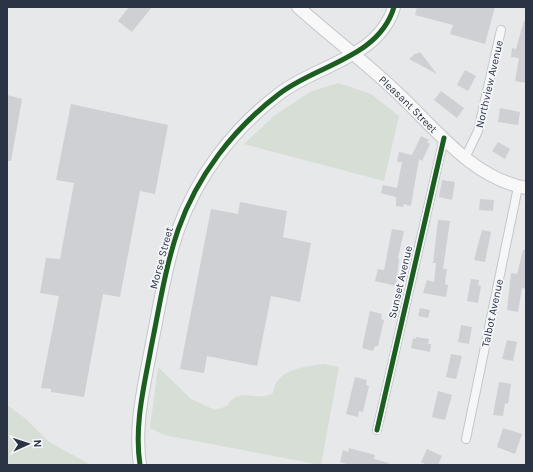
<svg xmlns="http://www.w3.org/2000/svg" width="533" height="472" font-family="Karla,sans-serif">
<rect width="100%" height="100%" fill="#e6e8ea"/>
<g fill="#d6ded6">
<polygon points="338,83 371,94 399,116 384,181 244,144 275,115 310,92"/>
<path d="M324,364L339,367L321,465L164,435L150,428L158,367L191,399L215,410L227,406C239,385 256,403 273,393C277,368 304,367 324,364Z"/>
<polygon points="7,405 26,419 49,442 91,465 7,465"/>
</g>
<g fill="#ced0d3">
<polygon points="129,7 152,7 132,32 118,21"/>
<polygon points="417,7 495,7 485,44 450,34 453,25 415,15"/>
<polygon points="524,20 526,21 526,83 515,81 519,58 511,57 512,48 516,49"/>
<polygon points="420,52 437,74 409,59 416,53 417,54"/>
<polygon points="465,70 476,76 468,91 457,85"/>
<polygon points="441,91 464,108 457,118 434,100"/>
<polygon points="7,95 22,99 11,161 7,161"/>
<polygon points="71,104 168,125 155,194 140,191 120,297 103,294 84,397 51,392 51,389 41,388 59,296 40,293 46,258 60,259 74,183 56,180"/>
<polygon points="500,108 520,112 518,125 498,122"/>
<polygon points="421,136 429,140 427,142 430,144 422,161 419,159 411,206 404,204 403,207 396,206 396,197 381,193 383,185 397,188 402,162 397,162 399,152 412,155"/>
<polygon points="498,142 510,149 505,159 492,151"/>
<polygon points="442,180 455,182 452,200 439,197"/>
<polygon points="480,199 494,200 493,211 479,210"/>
<polygon points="240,202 287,211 283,237 311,243 300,302 271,296 257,366 207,356 204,373 180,369 211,209 238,214"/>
<polygon points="438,220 450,221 443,269 447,269 445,284 448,285 446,297 423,293 427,280 434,282 436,263 433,263"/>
<polygon points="392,229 404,231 398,258 399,259 396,286 375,281 378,269 384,270"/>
<polygon points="482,230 491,232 485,262 474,260"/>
<polygon points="523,250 526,250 526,289 522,288 518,312 507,310 511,273 517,274"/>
<polygon points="471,279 479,280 478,285 481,286 478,303 467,301"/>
<polygon points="420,308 430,310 428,318 418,316"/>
<polygon points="370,311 382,314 381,319 384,320 378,346 375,346 373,351 362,348"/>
<polygon points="461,325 472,327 469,344 458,342"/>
<polygon points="416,337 429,339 428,344 431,344 430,352 411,348 413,338 416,339"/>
<polygon points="507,340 517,342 513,361 502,359"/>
<polygon points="451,354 462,356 456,379 446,377"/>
<polygon points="355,377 367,380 366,385 369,386 363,412 359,411 358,417 346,414"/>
<polygon points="499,382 511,384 508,404 505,403 503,416 493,415"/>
<polygon points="438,391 452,395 445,420 432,417"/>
<polygon points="503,428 522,434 515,454 497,447"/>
<polygon points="349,448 375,455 374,459 389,463 388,465 350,465 340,462 343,450 348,452"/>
<polygon points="427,449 442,456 438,465 427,465 421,462"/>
</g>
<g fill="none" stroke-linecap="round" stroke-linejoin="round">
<g stroke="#c4c6c8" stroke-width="10">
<g id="street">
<polyline points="465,158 478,131 501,30"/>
<polyline points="377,430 444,138"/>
<polyline points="466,439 518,187"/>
</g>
</g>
<g stroke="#c4c6c8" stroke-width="14">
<g id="secondary">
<path id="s1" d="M298,7C328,34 360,58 390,86C432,123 468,177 526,188"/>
<path d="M140,465C134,425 144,387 151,348C159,309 165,268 178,230C197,176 233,129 279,94C316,65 379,58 394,7"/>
</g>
</g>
<use href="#street" stroke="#f5f6f7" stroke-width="8"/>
<use href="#secondary" stroke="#f8f8f8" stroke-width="12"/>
<g stroke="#f4f6f9" stroke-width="8">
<g id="cycleway">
<polyline points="377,430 444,138"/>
<path d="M140,465C134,425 144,387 151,348C159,309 165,268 178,230C197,176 233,129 279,94C316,65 379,58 394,7"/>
</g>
</g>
<use href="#cycleway" stroke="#1b5e20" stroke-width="5"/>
</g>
<g text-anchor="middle" stroke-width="3.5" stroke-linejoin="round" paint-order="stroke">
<g font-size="11" fill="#2b3445" stroke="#f4f6f9">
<text transform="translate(489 84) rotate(-77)" y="4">Northview Avenue</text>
<text dy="4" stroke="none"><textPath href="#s1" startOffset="147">Pleasant Street</textPath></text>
<text transform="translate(161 258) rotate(-75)" y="4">Morse Street</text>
<text transform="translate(400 282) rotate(-77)" y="4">Sunset Avenue</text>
<text transform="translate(492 313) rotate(-78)" y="4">Talbot Avenue</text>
</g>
</g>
<rect width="533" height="472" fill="none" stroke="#2b3445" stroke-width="16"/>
<g transform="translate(28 444) rotate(87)" stroke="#f4f6f9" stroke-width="3" paint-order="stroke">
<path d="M0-3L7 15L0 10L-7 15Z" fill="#2b3445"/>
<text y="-6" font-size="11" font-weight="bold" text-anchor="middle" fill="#2b3445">N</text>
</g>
</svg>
